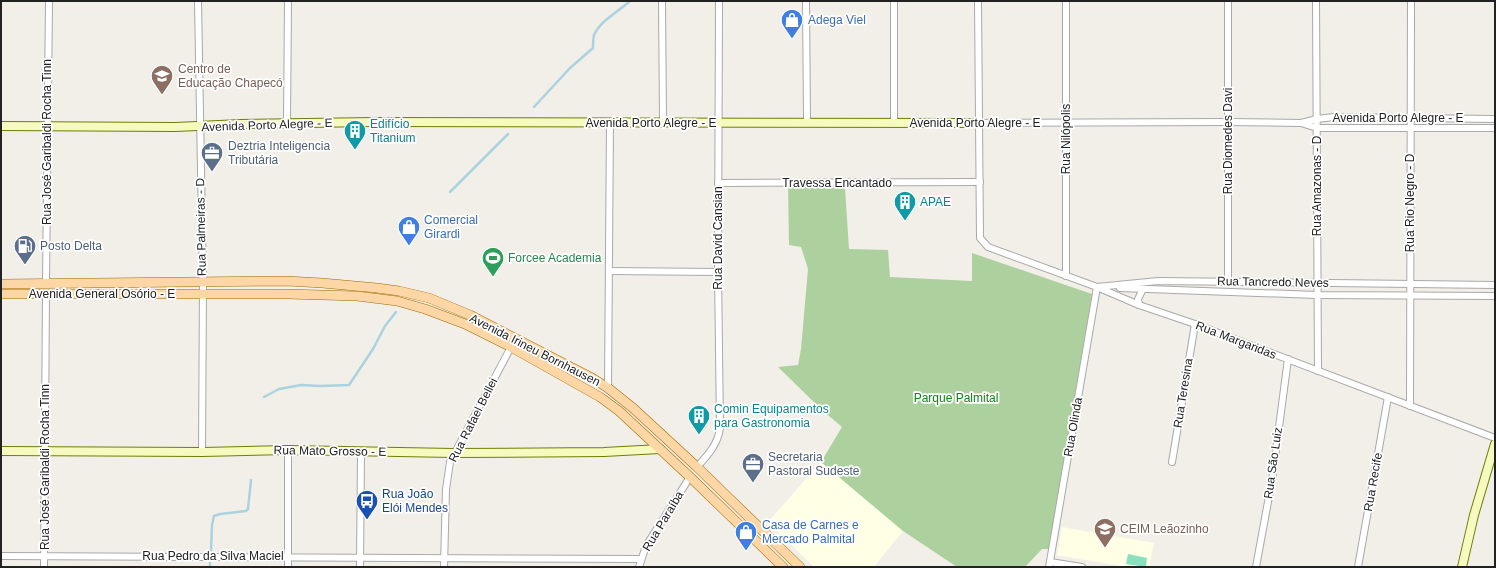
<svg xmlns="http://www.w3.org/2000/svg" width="1496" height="568" font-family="Arial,sans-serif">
<rect width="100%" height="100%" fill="#f2efe9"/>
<g fill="#ffffe5">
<polygon points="821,462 903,531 874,567 814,567 768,522"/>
<polygon points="1062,527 1154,543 1149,567 1127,567 1057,555"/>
</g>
<polygon fill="#add19e" points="788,186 845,188 849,249 888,250 890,277 972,281 972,253 1092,294 1049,549 1042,549 1025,567 957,567 903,531 821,462 842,427 822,410 778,367 798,365 801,349 808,269 801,247 789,245"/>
<polygon fill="#88e0be" points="1128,554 1147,558 1146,567 1126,564"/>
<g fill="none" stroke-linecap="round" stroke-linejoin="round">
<g stroke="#aad3df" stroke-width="2.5">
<path d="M534,107L570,68L593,48C593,44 593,39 594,35C601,20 618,12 630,1"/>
<polyline points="450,192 508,134"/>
<polyline points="264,397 279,389 301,385 320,386 349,385 373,349 385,326 396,312"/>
<polyline points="211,551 212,525 214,516 220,514 246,511 248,509 251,480"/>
<polyline points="210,567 210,563"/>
</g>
<g stroke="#a9a9a9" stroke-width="8">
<g id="street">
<polyline points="198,1 203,283 202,452"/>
<polyline points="662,1 663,123"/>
<polyline points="806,1 807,123"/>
<polyline points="894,1 894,123"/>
<polyline points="978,1 980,238 988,247 1097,287 1139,305 1195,324 1495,438"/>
<polyline points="1228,1 1228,282"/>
<polyline points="1316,1 1318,371"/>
<polyline points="287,123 288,1"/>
<polyline points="980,123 1228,122 1301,123 1317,128 1495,128"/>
<polyline points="1301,123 1317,119 1334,117 1495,119"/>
<polyline points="718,183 980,182"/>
<polyline points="609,271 718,272"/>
<polyline points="1066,276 1066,1"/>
<polyline points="46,284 49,1"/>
<polyline points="1097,287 1158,281 1495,285"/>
<polyline points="1120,288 1317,295 1495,296"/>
<polyline points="1139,305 1138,299 1143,289"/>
<polyline points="608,388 610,123"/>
<polyline points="1410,406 1411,1"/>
<polyline points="1172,462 1195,324"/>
<path d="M697,467C708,455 718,444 720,428L718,272L719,1"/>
<polyline points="1,556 641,559"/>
<polyline points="1050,562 1082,567"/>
<polyline points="44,567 46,294"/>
<polyline points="288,567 288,450"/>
<polyline points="360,567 361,451"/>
<polyline points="444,567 446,489 450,462 511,347"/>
<polyline points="639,567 646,546 690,477"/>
<polyline points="1049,567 1097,287"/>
<polyline points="1256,567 1272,480 1288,359"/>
<polyline points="1358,567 1388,397"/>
</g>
</g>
<g stroke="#707d05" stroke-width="10">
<g id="secondary">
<polyline points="1,126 175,127 241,124 374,122 980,123"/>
<polyline points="1,451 202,452 288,450 454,453 604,452 660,449"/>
<polyline points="1462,567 1474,515 1495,444"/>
</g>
</g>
<g stroke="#a06b00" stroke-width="10">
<g id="primary">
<polyline points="1,284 287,281 322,283 377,288 399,291 429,298 470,315 592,378 608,388 633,408 697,467 800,567"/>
<polyline points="1,294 287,294 357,296 397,301 425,309 465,324 511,347 600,397 619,411 690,477 783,567"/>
</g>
</g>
<use href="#street" stroke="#fff" stroke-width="6"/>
<use href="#secondary" stroke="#f7fabf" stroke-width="8"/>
<use href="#primary" stroke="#fcd6a4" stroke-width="9"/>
</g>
<defs>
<g id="shop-pin" transform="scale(1.15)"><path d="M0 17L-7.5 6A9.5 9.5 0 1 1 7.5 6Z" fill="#3f7fe0" stroke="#fff"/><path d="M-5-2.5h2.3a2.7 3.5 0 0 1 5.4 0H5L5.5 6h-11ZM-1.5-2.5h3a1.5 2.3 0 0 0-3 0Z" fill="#fff"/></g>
<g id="school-pin" transform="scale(1.15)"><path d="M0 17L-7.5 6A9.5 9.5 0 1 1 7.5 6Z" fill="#8d6e63" stroke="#fff"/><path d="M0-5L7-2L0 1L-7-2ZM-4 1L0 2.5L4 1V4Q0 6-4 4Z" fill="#fff"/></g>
<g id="building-pin" transform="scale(1.15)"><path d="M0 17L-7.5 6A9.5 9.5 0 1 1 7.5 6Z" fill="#0f9aa8" stroke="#fff"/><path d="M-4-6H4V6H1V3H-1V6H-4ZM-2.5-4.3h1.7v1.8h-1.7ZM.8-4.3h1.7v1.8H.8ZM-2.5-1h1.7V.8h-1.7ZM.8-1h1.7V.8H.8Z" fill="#fff"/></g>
<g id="office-pin" transform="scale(1.15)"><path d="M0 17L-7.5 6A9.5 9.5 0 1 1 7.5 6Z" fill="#5c6f8a" stroke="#fff"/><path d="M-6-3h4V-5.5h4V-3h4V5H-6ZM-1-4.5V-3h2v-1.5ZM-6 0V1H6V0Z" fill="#fff"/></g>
<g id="fuel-pin" transform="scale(1.15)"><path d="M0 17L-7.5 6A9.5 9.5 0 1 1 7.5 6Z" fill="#5c6f8a" stroke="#fff"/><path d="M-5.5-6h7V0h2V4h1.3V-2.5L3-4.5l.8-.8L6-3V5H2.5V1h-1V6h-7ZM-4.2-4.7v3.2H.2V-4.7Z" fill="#fff"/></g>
<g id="stadium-pin" transform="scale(1.15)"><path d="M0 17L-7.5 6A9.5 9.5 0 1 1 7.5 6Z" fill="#2e9e5b" stroke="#fff"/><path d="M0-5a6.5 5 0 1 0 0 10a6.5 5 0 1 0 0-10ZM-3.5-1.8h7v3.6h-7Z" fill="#fff"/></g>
<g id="bus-pin" transform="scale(1.15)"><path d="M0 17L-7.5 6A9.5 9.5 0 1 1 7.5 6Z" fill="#1a4fb4" stroke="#fff"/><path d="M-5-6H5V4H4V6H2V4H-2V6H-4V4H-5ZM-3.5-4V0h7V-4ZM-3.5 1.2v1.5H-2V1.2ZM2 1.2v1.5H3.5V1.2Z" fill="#fff"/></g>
</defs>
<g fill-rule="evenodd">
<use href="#shop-pin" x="792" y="20"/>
<use href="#school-pin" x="162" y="76"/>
<use href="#building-pin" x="355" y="131"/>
<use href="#office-pin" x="212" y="153"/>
<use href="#building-pin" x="905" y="202"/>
<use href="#shop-pin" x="409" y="227"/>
<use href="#fuel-pin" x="25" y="246"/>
<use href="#stadium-pin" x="493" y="258"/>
<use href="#building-pin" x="699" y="416"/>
<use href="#office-pin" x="753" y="464"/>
<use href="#bus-pin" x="367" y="501"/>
<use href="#school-pin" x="1105" y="529"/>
<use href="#shop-pin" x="746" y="532"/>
</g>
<g text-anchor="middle" stroke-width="3.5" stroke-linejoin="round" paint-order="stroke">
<g font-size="12" fill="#366cbe" stroke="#fff" text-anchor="start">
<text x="808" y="24">Adega Viel</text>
<text x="424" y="224">Comercial<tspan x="424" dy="14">Girardi</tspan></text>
<text x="762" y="529">Casa de Carnes e<tspan x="762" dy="14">Mercado Palmital</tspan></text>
</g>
<g font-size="12" fill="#785e54" stroke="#fff" text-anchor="start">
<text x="178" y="73">Centro de<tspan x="178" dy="14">Educação Chapecó</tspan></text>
<text x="1120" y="533">CEIM Leãozinho</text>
</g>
<g font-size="12" fill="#222" stroke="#fff">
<text x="1398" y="122">Avenida Porto Alegre - E</text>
<text x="651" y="127">Avenida Porto Alegre - E</text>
<text x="975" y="127">Avenida Porto Alegre - E</text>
<text transform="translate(267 125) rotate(-2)" y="4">Avenida Porto Alegre - E</text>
<text transform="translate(1066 139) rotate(-90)" y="4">Rua Nilópolis</text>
<text transform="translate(1228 141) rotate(-90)" y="4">Rua Diomedes Davi</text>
<text transform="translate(47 142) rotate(-90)" y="4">Rua José Garibaldi Rocha Tinn</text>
<text x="837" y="187">Travessa Encantado</text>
<text transform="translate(1317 186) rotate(-90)" y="4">Rua Amazonas - D</text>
<text transform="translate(1410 203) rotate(-90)" y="4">Rua Rio Negro - D</text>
<text transform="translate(201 227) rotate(-91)" y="4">Rua Palmeiras - D</text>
<text transform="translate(718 238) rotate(-90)" y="4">Rua David Cansian</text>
<text transform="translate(1273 282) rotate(1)" y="4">Rua Tancredo Neves</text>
<text x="102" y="298">Avenida General Osório - E</text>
<text transform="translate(1236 340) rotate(21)" y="4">Rua Margaridas</text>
<text transform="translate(535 350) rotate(27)" y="4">Avenida Irineu Bornhausen</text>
<text transform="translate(1183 393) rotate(-81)" y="4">Rua Teresina</text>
<text transform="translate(473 420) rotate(-63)" y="4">Rua Rafael Bellei</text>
<text transform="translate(1073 427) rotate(-80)" y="4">Rua Olinda</text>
<text transform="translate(330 451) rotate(1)" y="4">Rua Mato Grosso - E</text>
<text transform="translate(1273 463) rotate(-82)" y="4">Rua São Luiz</text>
<text transform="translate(45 467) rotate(-90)" y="4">Rua José Garibaldi Rocha Tinn</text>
<text transform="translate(1373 482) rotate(-80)" y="4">Rua Recife</text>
<text transform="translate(663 521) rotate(-59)" y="4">Rua Paraíba</text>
<text x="213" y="560">Rua Pedro da Silva Maciel</text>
</g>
<g font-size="12" fill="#0d838f" stroke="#fff" text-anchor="start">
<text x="370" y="128">Edifício<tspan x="370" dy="14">Titanium</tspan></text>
<text x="920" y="206">APAE</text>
<text x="714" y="413">Comin Equipamentos<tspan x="714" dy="14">para Gastronomia</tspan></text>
</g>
<g font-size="12" fill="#4e5e75" stroke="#fff" text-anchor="start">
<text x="228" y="150">Deztria Inteligencia<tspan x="228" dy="14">Tributária</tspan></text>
<text x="40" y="250">Posto Delta</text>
<text x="768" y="461">Secretaria<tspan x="768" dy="14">Pastoral Sudeste</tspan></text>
</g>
<g font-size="12" fill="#27864d" stroke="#fff" text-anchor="start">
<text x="508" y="262">Forcee Academia</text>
</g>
<g font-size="12" fill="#0c8416" stroke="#fff">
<text x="956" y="402">Parque Palmital</text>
</g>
<g font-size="12" fill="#164399" stroke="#fff" text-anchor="start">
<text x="382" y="498">Rua João<tspan x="382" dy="14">Elói Mendes</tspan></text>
</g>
</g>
<rect width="1496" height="568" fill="none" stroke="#222222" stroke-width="4"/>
</svg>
